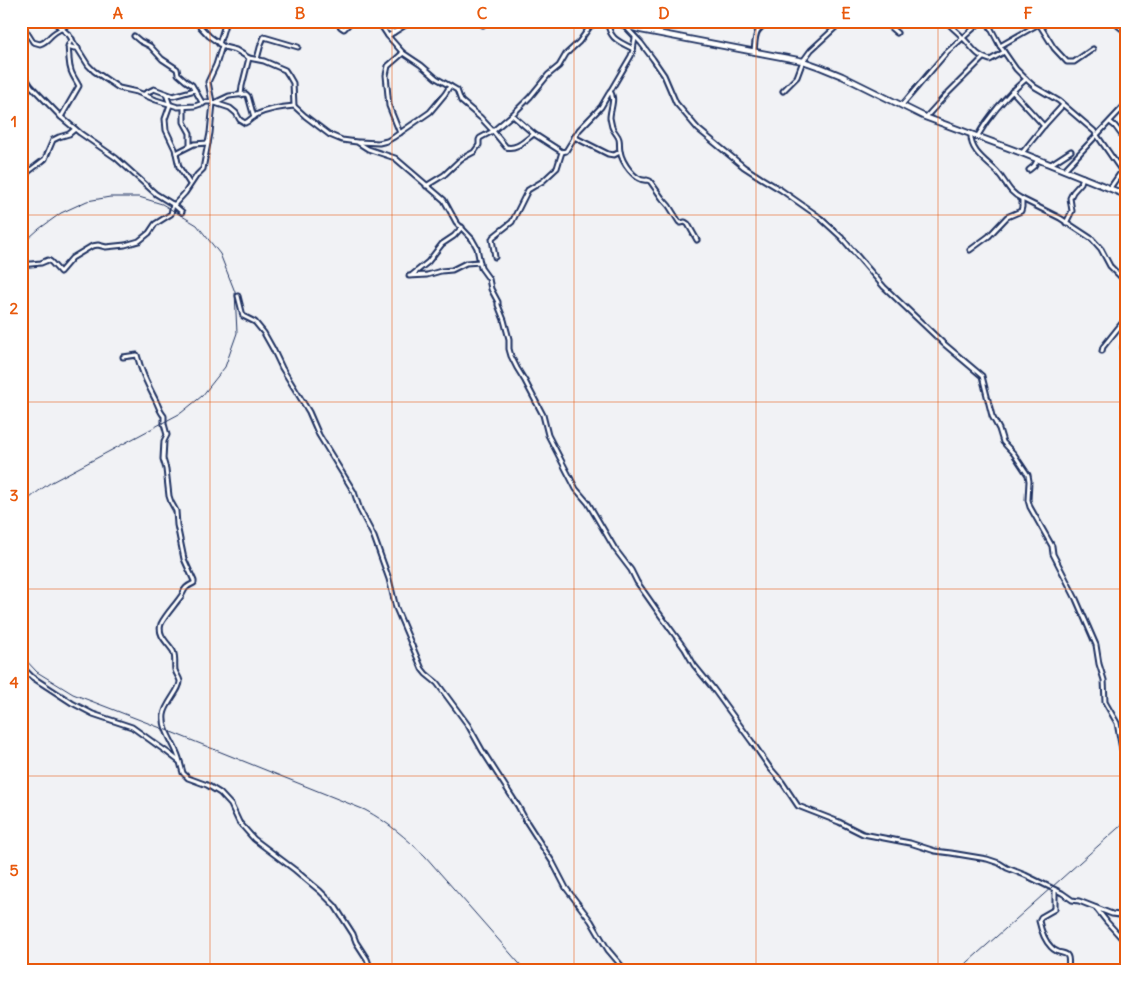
<svg xmlns="http://www.w3.org/2000/svg" width="1147" height="991" font-family="Delius,sans-serif">
<rect width="100%" height="100%" fill="#f1f2f5"/>
<filter id="ink" filterUnits="userSpaceOnUse"><feTurbulence type="fractalNoise" baseFrequency=".02" numOctaves="2"/><feDisplacementMap in="SourceGraphic" scale="10" xChannelSelector="R" yChannelSelector="G"/><feConvolveMatrix kernelMatrix="1 2 1 2 8 2 1 2 1" color-interpolation-filters="sRGB"/></filter>
<g filter="url(#ink)">
<g fill="none" stroke-linecap="round" stroke-linejoin="round">
<g stroke="#1b2f5e" stroke-width="7">
<g id="street">
<path d="M53,21L69,35L88,65L94,71L119,88L137,92L156,100L178,107L195,106L206,102H212L230,108L236,113L240,120L245,123C250,121 253,116 258,114C269,109 282,107 294,106"/>
<polyline points="195,21 209,36 224,47 236,50 249,58 264,61 285,70 289,76 293,83 294,106 305,116 330,135 342,140 357,142 368,149 395,158 444,200 456,222 472,239 477,248 481,268 489,279 491,289 498,302 498,305 504,320 509,339 509,349 511,356 517,368 525,381 543,415 548,435 576,489 588,503 615,549 631,570 637,582 656,609 685,649 694,665 712,687 752,742 770,768 782,782 798,806 839,822 863,834 910,843 935,851 951,853 987,859 999,863 1007,868 1025,875 1062,893 1072,900 1079,901 1112,914 1126,916"/>
<polyline points="335,21 341,27 344,29 352,21"/>
<path d="M378,21L388,36L403,53L421,65L436,78L457,90L461,101L481,118L493,131L506,147C517,150 525,140 534,134"/>
<polyline points="478,21 483,25 488,21"/>
<path d="M604,21C610,25 608,30 612,35C616,42 627,45 633,49"/>
<polyline points="831,21 836,27"/>
<polyline points="883,21 897,33"/>
<path d="M946,21C952,28 959,33 964,39C973,48 977,57 990,60L1004,52"/>
<polyline points="987,21 1000,46 1016,69 1026,79 1035,87 1059,101 1094,131 1121,170 1126,175"/>
<polyline points="1112,21 1126,32"/>
<path d="M21,23L33,42L40,44C47,42 48,38 53,34C59,29 66,28 70,21"/>
<polyline points="1039,24 1054,48 1067,62 1074,62 1093,49"/>
<polyline points="593,25 598,21"/>
<polyline points="624,25 641,43 653,59 664,75 676,103 698,129 744,167 761,178 781,190 818,216 841,237 884,287 943,343 982,376 992,416 999,429 1003,442 1014,454 1028,475 1029,481 1028,500 1030,507 1052,546 1053,554 1076,599 1096,645 1099,664 1104,680 1105,702 1117,723 1122,749 1126,757"/>
<polyline points="381,26 394,32"/>
<polyline points="656,33 663,21"/>
<polyline points="134,36 140,41 150,46 162,59 177,69 178,74 186,81 192,85 203,104"/>
<polyline points="388,36 412,21"/>
<polyline points="219,44 226,21"/>
<polyline points="68,46 74,48 78,48"/>
<polyline points="1000,46 1044,21"/>
<path d="M754,51C756,34 754,31 770,21"/>
<polyline points="257,59 261,44 264,37 298,47"/>
<polyline points="21,70 31,86 61,117 80,133 116,158 156,194 174,205 182,212"/>
<path d="M610,91C616,99 610,109 610,118C611,121 611,126 613,129C615,133 618,135 619,139C620,143 619,147 620,151C622,162 635,182 647,180L650,181L662,198L669,206L679,222L681,223L685,222L688,224L697,240"/>
<polyline points="783,91 797,77 803,61 811,50 836,27 845,21"/>
<polyline points="1012,91 1044,126"/>
<polyline points="144,94 154,89 173,96 195,90"/>
<polyline points="166,94 170,105 165,119 166,130 175,149 179,167 190,184"/>
<polyline points="241,95 242,86 249,58"/>
<polyline points="212,102 208,82 216,65 222,46"/>
<polyline points="214,103 229,96 246,94 248,96 254,117"/>
<polyline points="902,105 947,52 982,21"/>
<polyline points="184,107 184,122 190,133 190,145"/>
<polyline points="512,115 534,134 562,152 566,151 579,130 601,107 631,56 633,50 635,38"/>
<path d="M61,117L79,86C73,75 70,73 69,59C69,50 66,48 72,39"/>
<polyline points="926,117 946,95 983,58"/>
<polyline points="1110,122 1115,126 1126,141"/>
<polyline points="400,133 389,106 386,75 388,66 403,53"/>
<polyline points="574,137 608,154 614,155 620,152"/>
<path d="M977,137C990,114 1006,96 1026,79"/>
<polyline points="359,142 379,143 387,141 394,137 430,112 445,94 450,86"/>
<polyline points="176,153 194,144 208,143"/>
<polyline points="1022,153 1042,128 1063,105"/>
<polyline points="1051,164 1071,151"/>
<polyline points="1029,170 1034,166 1038,159"/>
<polyline points="1064,170 1126,104"/>
<polyline points="21,183 28,172 45,159 53,140 59,137 69,134 75,129"/>
<polyline points="426,186 444,175 461,159 474,152 479,145 479,140 480,138 493,131 512,115 530,97 548,75 559,66 566,54 579,42 594,21"/>
<polyline points="1110,188 1126,165"/>
<polyline points="1022,199 1060,218 1092,239 1101,249 1110,266 1126,282"/>
<polyline points="174,205 185,193 197,175 203,169 210,133 213,103"/>
<polyline points="1066,223 1072,211 1070,198 1073,192 1081,183 1083,177"/>
<path d="M970,250L989,236L1007,217L1021,211L1022,207V199C1008,192 1007,183 998,173C988,162 970,152 971,135"/>
<polyline points="495,257 492,239 493,237 512,222 528,190 543,181 557,168 562,152"/>
<polyline points="21,265 41,263 48,260 51,262 60,272 72,258 92,246 98,245 106,247 125,245 139,241 149,233 155,224 171,214 173,204"/>
<polyline points="412,275 428,262 442,244 454,236 462,227"/>
<polyline points="409,276 427,275 441,271 452,270 466,263 480,262"/>
<polyline points="238,296 243,316 255,322 264,333 273,349 282,368 309,412 319,435 354,492 360,510 374,537 389,579 396,608 422,669 426,674 437,683 468,725 482,750 518,806 526,821 553,863 566,888 591,921 608,950 625,970"/>
<polyline points="1126,318 1123,323 1126,327"/>
<polyline points="1123,348 1124,339 1126,334"/>
<polyline points="1102,351 1103,347 1123,322"/>
<path d="M123,357L137,355C142,374 148,385 156,401C159,407 160,412 164,416V424L167,435L164,441L163,459L166,469L169,496L171,502L176,511L177,525L184,559L194,581V583C181,589 186,591 179,599C174,606 164,617 161,624C157,635 168,643 173,651C176,657 174,664 175,670C176,674 179,677 180,681C181,689 165,704 164,715C162,732 177,746 180,762"/>
<polyline points="21,664 26,671 32,677 72,703 93,714 132,727 157,745 167,752 180,762 183,773 188,778 207,785 220,793 231,805 239,822 254,839 295,870 320,891 335,906 353,934 356,942 367,959 371,970"/>
<path d="M1055,891V909L1041,917L1039,921C1041,930 1044,940 1051,947C1062,959 1071,945 1068,970"/>
<polyline points="1096,908 1107,922 1126,943"/>
</g>
</g>
<g stroke="#1b2f5e" stroke-width="8">
<polyline id="secondary" points="616,21 623,25 641,30 766,54 803,61 820,67 842,76 925,117 1022,153 1126,195"/>
</g>
<use href="#street" stroke="#fff" stroke-width="3"/>
<use href="#secondary" stroke="#fff" stroke-width="4.5"/>
<g stroke="#1b2f5e" stroke-width="1">
<path d="M21,245L39,229L61,213L87,201L110,197H139L162,204L197,225L220,254L235,292L237,333L225,367L202,396L181,413L50,483C40,490 28,498 21,508"/>
<path d="M21,655L37,672L73,694L166,730L365,810C388,822 406,838 425,856L525,970"/>
<polyline points="959,970 1126,821"/>
</g>
</g>
</g>
<path fill="none" stroke="#e8590c" stroke-width="1" stroke-opacity="0.55" d="M210,21V970M392,21V970M574,21V970M756,21V970M938,21V970M21,215H1126M21,402H1126M21,589H1126M21,776H1126"/>
<rect width="1147" height="991" fill="none" stroke="#fff" stroke-width="55"/>
<rect x="28" y="28" width="1092" height="936" fill="none" stroke="#e8590c" stroke-width="2"/>
<g font-size="16" text-anchor="middle" font-weight="bold" fill="#e8590c">
<text x="118" y="19">A</text>
<text x="300" y="19">B</text>
<text x="482" y="19">C</text>
<text x="664" y="19">D</text>
<text x="846" y="19">E</text>
<text x="1028" y="19">F</text>
<text x="14" y="127">1</text>
<text x="14" y="314">2</text>
<text x="14" y="501">3</text>
<text x="14" y="688">4</text>
<text x="14" y="876">5</text>
</g>
</svg>
